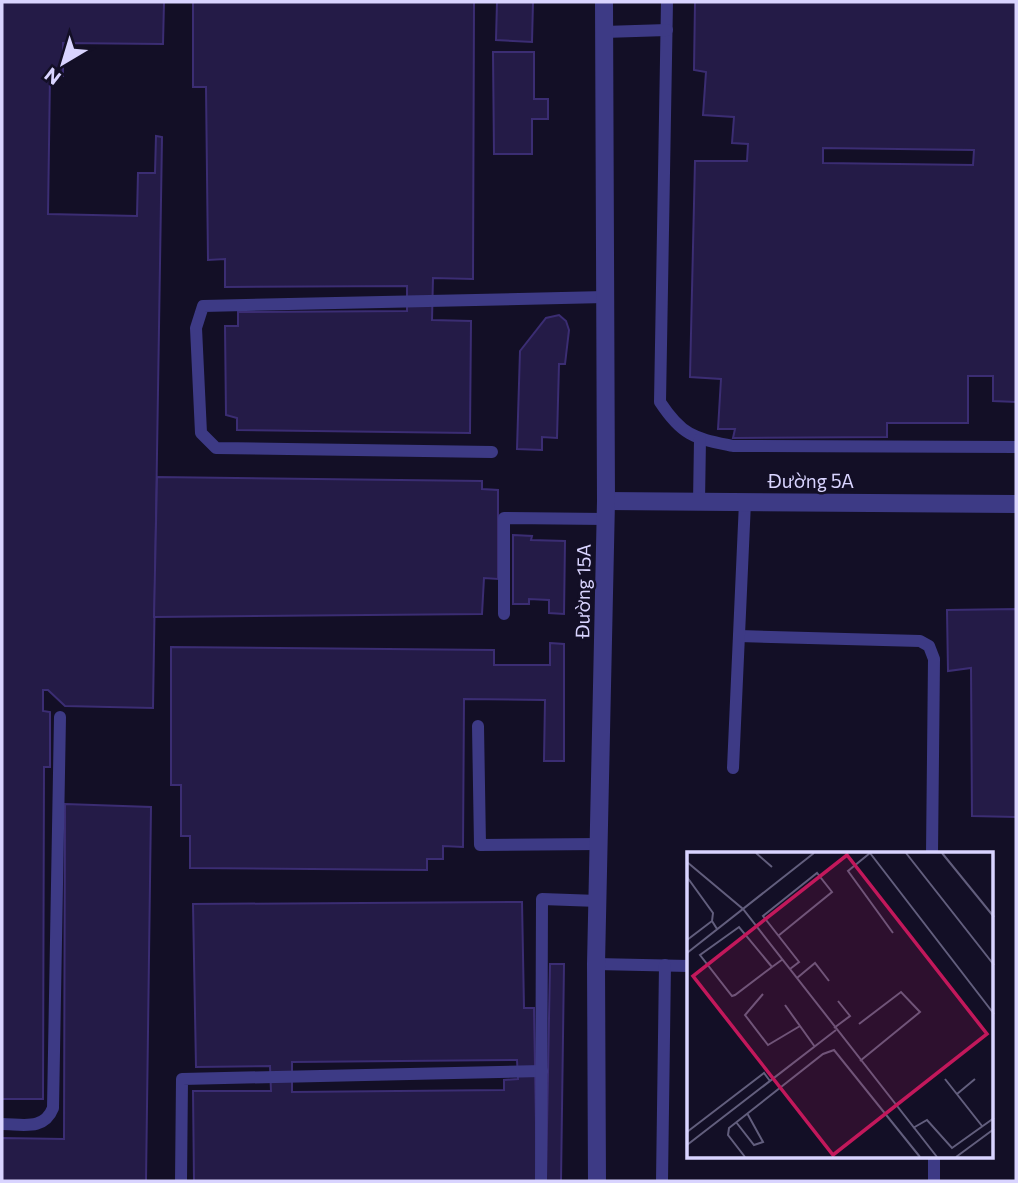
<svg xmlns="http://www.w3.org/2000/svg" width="1018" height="1183" font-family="Commissioner,sans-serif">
<rect width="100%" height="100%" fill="#130f26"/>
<g fill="#241b47" stroke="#3b2d73" stroke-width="2" fill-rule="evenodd">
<polygon points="2,2 164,2 163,44 63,43 63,76 50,75 48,214 137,216 138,173 155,173 156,136 162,137 153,708 65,706 48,690 43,690 43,711 50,712 50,767 44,767 43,1099 2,1099"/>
<polygon points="193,2 474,2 473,279 433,278 432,320 471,321 470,433 237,430 237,418 226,415 225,326 238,326 238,312 407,311 407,286 225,287 225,259 208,260 206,87 193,87"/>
<polygon points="497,2 533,2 532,42 496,40"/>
<path d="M695,2H1016V402L993,401V376H968V423H887V437L733,438L735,429H718L721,379L690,377L695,161H747L748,144L732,143L734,117L703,115L706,72L694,70ZM823,148L974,150L973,165L823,163Z"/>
<polygon points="493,52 534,52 534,99 548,99 548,119 532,119 532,154 494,154"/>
<polygon points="559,315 566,321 569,330 565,364 559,364 557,438 542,437 542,450 517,449 520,351 546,318"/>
<polygon points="157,477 482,481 482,489 498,490 498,579 484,578 482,614 154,617"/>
<polygon points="513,535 532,536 531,540 565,541 564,614 549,613 549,600 529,599 529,604 513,604"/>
<polygon points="1016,609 1016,817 972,816 971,668 948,671 947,610"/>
<polygon points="550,643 564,644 564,761 544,761 545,700 464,699 463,847 443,846 443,859 427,859 427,870 190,868 190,836 181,836 181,785 171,785 171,647 494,650 494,665 550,665"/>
<polygon points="65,804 151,807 146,1181 2,1181 2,1138 64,1139"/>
<path d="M522,902L524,1008H534L537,1181H194L193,1091H271L270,1066L196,1067L193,904ZM517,1060L518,1079L504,1080V1090L292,1092V1062Z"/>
<polygon points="550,964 564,964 561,1181 546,1181"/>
</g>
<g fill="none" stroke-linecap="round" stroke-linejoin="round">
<g stroke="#3d3a85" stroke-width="12">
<path d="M667,2L660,402C683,437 695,438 733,446L1016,447"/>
<polyline points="604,32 667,30"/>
<polyline points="492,452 216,448 201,433 196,328 203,306 605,297"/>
<polyline points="699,502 700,439"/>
<polyline points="504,614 504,518 606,519"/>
<polyline points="739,636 920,641 929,646 934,659 932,854"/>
<polyline points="478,726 480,845 599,844"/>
<polyline points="733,768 745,502"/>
<polyline points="596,964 689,966"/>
<path d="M2,1124C22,1124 44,1131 53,1108L60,717"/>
<polyline points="934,1157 934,1181"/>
<polyline points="181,1181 182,1079 542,1071"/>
<polyline points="541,1181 542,899 598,901"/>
<polyline points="662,1181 665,965"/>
</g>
<g stroke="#3d3a85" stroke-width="18">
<polyline points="606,501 1016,504"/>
<polyline points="597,1181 596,964 606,501 604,2"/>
</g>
</g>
<g text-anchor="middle" stroke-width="5" stroke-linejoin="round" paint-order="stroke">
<g font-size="19" fill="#d9d4ff" stroke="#130f26">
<text x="811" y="488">Đường 5A</text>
<text transform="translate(583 591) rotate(-89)" y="7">Đường 15A</text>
</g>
</g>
<g transform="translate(687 852)">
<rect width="306" height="306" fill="#130f26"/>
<path fill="none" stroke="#625e7d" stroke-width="2" d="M69,1L85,15M183,1L307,162M183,1L161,19L206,81M219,1L307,113M255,1L307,65M0,10L56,57L250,305M0,25L26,61L25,69L30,77M91,84L145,40L130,21L76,64L112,110L103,117M0,88L25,69M0,101L127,1M85,115L52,75L13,103L45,144L48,143L85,115L96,107M110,126L128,111L142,129M76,142L58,163L81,193L113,174M98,153L128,195M172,172L214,140L233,160L173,209M147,176L163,164L151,149M258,227L295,274M270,242L288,227M49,270L67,293L76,290L60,261M226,276L240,268L265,296L307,266M0,280L77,221L83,229M0,293L149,178M58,305L41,283L42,276L136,202L147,198L233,305M269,305L307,277"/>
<path fill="#c2185b" fill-opacity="0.15" stroke="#c2185b" stroke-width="3.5" d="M160,3L300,182L146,303L6,124Z"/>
<rect width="306" height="306" fill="none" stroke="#d9d4ff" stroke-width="3.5"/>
</g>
<rect width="1018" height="1183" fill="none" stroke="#d9d4ff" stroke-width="7"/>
<g transform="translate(63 63) rotate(218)" stroke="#130f26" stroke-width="5" paint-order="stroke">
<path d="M0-5L12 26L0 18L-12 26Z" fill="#d9d4ff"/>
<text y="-10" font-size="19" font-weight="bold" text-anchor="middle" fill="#d9d4ff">N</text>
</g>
</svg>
